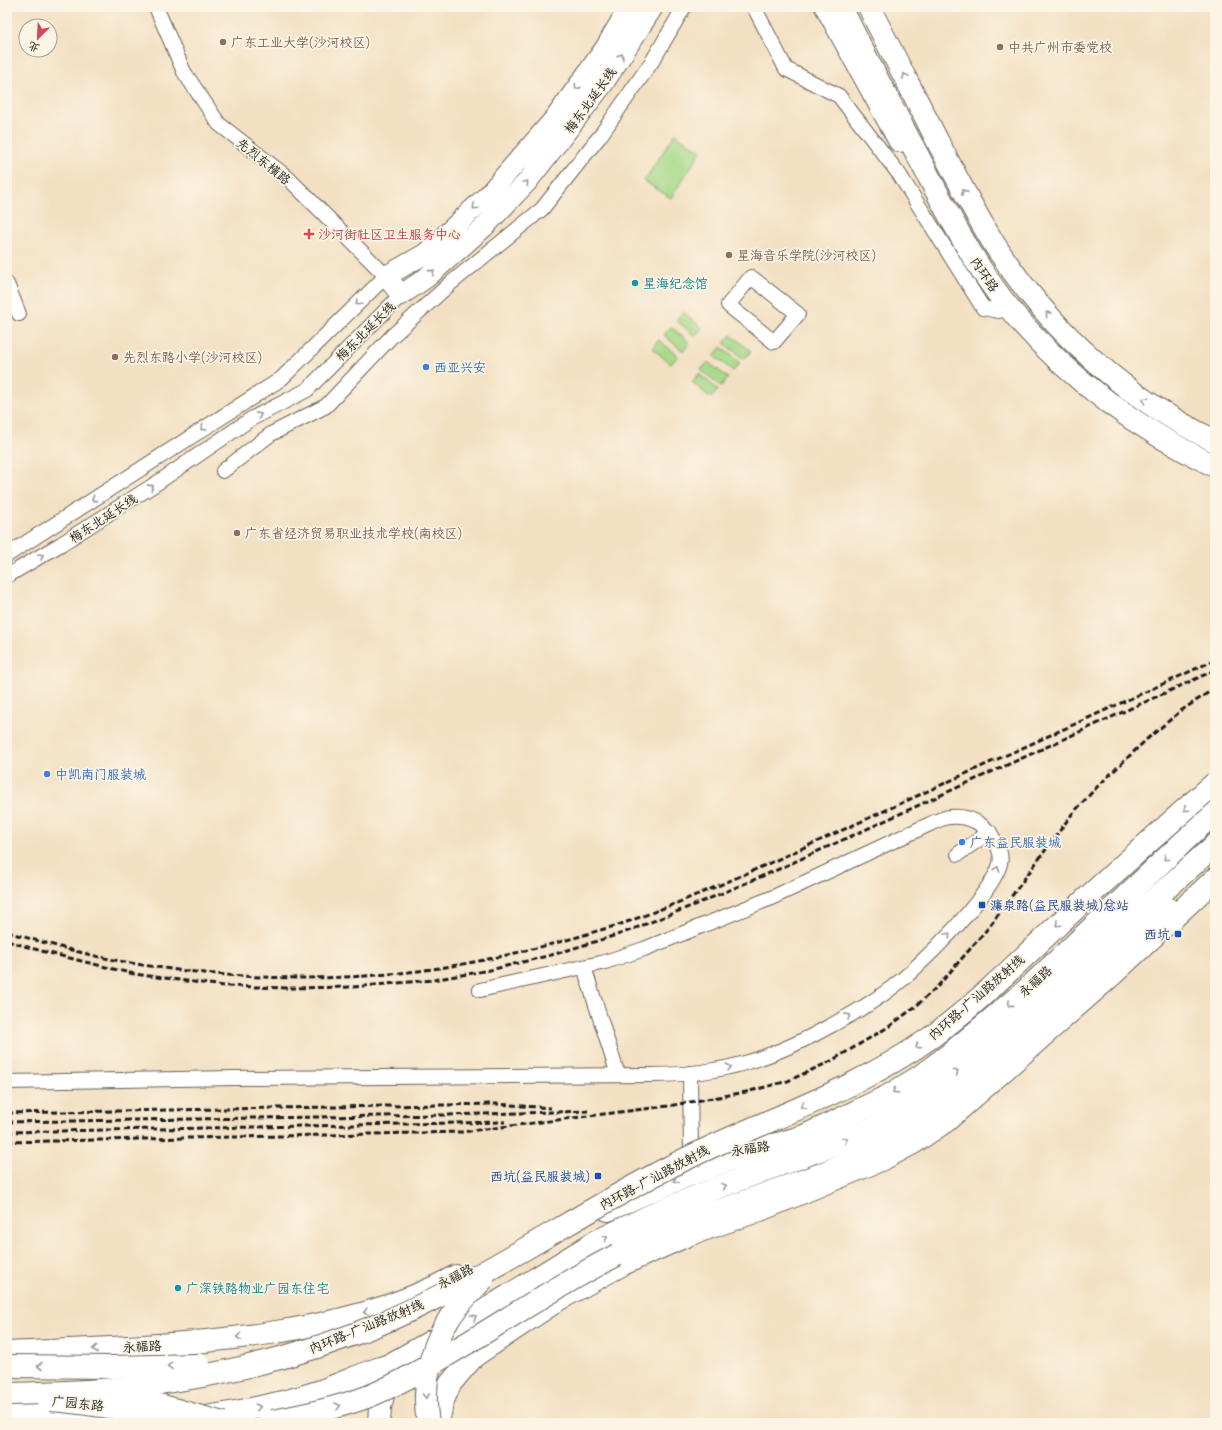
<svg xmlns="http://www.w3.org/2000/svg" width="1222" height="1430" font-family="'Comic Neue','LXGW WenKai TC',sans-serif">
<rect width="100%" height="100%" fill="#fcf5e5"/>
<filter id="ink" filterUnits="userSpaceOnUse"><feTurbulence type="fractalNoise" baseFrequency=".025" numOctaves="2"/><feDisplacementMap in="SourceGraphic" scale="8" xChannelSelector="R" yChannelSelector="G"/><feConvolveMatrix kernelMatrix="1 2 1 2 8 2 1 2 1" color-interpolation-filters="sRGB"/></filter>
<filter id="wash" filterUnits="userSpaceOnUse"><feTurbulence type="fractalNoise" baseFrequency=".012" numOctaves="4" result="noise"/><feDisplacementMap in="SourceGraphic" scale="16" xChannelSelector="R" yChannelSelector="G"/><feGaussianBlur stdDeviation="0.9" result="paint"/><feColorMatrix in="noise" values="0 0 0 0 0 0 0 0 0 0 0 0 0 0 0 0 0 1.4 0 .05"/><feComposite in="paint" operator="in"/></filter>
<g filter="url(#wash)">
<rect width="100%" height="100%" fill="#f3e0c3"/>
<g fill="#a5d988" stroke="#607a52">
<polygon points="675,134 701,151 671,198 644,181"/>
<polygon points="683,312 702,328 695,336 676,320"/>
<polygon points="671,327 690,343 683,351 664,335"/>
<polygon points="731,335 751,351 744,359 724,343"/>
<polygon points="659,340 678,356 671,364 652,348"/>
<polygon points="721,347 740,363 733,371 714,356"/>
<polygon points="708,362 728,378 721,386 701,370"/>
<polygon points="699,374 718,390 711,398 692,382"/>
</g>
</g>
<g filter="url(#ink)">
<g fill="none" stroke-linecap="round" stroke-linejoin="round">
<g stroke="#676156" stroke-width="16">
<g id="street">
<polyline points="754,7 786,69 839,96 899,174 983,308 999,311"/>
<polygon points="751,277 798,314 774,342 728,305"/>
<polyline points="7,284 19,314"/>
<polyline points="223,471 271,434 326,406 392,336 451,283 542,209 600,136 653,60 684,7"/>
<polyline points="7,555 281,379 386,276 287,177 219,124 184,72 156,7"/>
<polyline points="7,576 61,544 160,481 251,419 307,390 401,295"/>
<polyline points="958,854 990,832"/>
<polyline points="584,967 618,1075"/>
<polyline points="690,1073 691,1157"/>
<path d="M7,1082L235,1078L651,1075C672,1075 693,1074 714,1070C757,1063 795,1046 832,1025C861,1010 888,993 912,971C927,957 941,943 955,928C968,913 995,883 1000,864C1002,856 999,848 995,841C986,824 969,815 950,817C944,817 937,821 930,824L769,899L644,949L605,962L480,990"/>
</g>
</g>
<g stroke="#676156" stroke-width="22">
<g id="secondary">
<polyline points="629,7 606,47 556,117 488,195 425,254 386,276 401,295 426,278 484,227 527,182 603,84 653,7"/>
<polyline points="825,7 899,142"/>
</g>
</g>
<g stroke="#676156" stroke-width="24">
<g id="primary">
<polyline points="760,1146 778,1144 804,1136 830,1124 888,1096 919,1077 951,1053 1024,992 1215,812"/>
<path d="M7,1353C95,1349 183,1346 270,1333C334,1323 399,1308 456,1276"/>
<path d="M199,1418C239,1412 279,1405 318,1392C349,1381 378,1366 410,1360"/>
<polyline points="379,1423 380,1407 389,1373"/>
<polyline points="438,1423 442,1403 450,1384 460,1372 474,1356 559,1299 623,1264 688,1235 760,1210 883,1159 913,1143 946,1121 1113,974 1215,879"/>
</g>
</g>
<g stroke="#676156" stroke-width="24">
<g id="highway">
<path d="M841,7C865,57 892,107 918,156C944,206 970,258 1005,303C1062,374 1133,427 1215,466"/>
<path d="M869,7C892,53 916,98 939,144C958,180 976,216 998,250C1051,331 1127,399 1215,441"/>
<path d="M608,1210C663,1184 720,1162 778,1144"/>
<polyline points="617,1255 682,1224 821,1174 855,1159 913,1129 938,1112 978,1079 1167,908"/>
<polyline points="391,1364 466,1322 595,1242 662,1210 717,1188 839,1143 874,1127 902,1111 938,1086 968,1063 1020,1019 1215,845"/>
<polyline points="7,1411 93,1423"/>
</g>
</g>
<use href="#street" stroke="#fff" stroke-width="14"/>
<use href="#secondary" stroke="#fff" stroke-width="20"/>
<use href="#primary" stroke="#fff" stroke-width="22"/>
<use href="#highway" stroke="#fff" stroke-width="22"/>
<g stroke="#1c1c1c" stroke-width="3" stroke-dasharray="6 3" stroke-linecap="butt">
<path d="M7,932C46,943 85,955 125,962C221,979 321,983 418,971C473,964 528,951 581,936C595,931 610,928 624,923C708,893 789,854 871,817C986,764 1100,713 1215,660"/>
<polyline points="7,941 45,952 134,974 224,986 288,988 352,987 433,980 490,970 555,954 623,933 699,903 779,869 1215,670"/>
<polyline points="7,1113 496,1104 551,1108"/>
<polyline points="7,1122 444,1115 588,1111"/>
<polyline points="7,1132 505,1122"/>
<polyline points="7,1142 462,1132 668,1106 746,1092 788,1081 831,1061 890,1026 916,1006 938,986 989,927 1072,814 1096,788 1147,739 1182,710 1215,688"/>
</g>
<g stroke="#676156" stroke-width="24" stroke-linecap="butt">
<path id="primary-bridge" d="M50,1400C90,1403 130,1410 170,1418"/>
</g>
<g stroke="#676156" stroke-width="24" stroke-linecap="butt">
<g id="highway-bridge">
<polyline points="7,1366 112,1367 199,1365"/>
<path d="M7,1394C46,1393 86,1392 125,1388C141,1387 157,1383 173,1381C248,1369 317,1351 387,1321C483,1279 570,1219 662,1171C750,1124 848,1096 930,1038C977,1004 1018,962 1060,923C1111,875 1163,829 1215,783"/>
<polyline points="114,1395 163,1406 223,1423"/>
<path d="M273,1421C304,1415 337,1408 367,1397C393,1387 418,1372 442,1358C501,1324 557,1285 617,1255"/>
<path d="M428,1423C422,1387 429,1350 449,1319C458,1304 471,1292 483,1279"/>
</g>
</g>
<use href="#primary-bridge" stroke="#fff" stroke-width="22"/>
<use href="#highway-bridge" stroke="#fff" stroke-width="22"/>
</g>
<defs><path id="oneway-chevron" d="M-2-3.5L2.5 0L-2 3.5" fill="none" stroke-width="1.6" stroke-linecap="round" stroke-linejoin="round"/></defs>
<g stroke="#999">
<use href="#oneway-chevron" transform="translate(621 56) rotate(-57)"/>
<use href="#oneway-chevron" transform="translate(905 76) rotate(-117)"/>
<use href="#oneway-chevron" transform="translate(577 87) rotate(126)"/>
<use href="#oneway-chevron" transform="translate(526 183) rotate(-49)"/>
<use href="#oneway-chevron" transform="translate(964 192) rotate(-117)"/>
<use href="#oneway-chevron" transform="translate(475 207) rotate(137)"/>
<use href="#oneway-chevron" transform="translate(432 272) rotate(-41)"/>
<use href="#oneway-chevron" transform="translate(358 303) rotate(136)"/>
<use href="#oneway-chevron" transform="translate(1048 314) rotate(-131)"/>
<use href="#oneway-chevron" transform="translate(1145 400) rotate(-145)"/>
<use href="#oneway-chevron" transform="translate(259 415) rotate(-28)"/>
<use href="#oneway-chevron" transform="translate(203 428) rotate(147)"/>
<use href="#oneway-chevron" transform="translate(151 487) rotate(-33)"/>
<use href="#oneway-chevron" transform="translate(94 499) rotate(147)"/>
<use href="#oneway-chevron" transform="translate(41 556) rotate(-30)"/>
<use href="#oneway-chevron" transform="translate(1186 809) rotate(138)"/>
<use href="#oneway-chevron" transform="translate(1166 858) rotate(137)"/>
<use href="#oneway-chevron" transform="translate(997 869) rotate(-68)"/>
<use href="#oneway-chevron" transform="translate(1058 924) rotate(137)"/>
<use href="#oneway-chevron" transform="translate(948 935) rotate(-47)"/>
<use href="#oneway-chevron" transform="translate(1010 1004) rotate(140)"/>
<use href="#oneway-chevron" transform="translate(848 1016) rotate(-28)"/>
<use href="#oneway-chevron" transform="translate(918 1046) rotate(146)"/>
<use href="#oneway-chevron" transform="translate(729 1067) rotate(-14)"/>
<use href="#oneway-chevron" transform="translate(956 1072) rotate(-38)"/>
<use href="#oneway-chevron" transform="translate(895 1091) rotate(148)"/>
<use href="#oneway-chevron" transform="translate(803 1106) rotate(157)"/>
<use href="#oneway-chevron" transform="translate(845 1140) rotate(-24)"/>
<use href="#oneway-chevron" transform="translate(676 1180) rotate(158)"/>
<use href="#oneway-chevron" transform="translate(724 1186) rotate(-20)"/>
<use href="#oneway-chevron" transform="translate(605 1238) rotate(-26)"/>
<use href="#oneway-chevron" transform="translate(366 1312) rotate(165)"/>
<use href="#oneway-chevron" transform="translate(474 1317) rotate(-31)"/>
<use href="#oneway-chevron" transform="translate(239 1337) rotate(173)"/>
<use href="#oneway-chevron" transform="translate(95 1349) rotate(177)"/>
<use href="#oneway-chevron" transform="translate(40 1366) rotate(-180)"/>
<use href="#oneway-chevron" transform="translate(170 1366) rotate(179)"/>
<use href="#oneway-chevron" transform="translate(426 1396) rotate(90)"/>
<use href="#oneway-chevron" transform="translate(338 1406) rotate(-16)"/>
<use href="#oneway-chevron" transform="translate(258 1407) rotate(-13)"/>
</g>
</g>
<g fill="#8d6e63" stroke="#fcf5e5" stroke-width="1.5">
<circle cx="223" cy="42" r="4"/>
<circle cx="1000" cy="47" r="4"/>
<circle cx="729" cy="255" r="4"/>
<circle cx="115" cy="357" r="4"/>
<circle cx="237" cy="533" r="4"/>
</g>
<path fill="#e0444e" stroke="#fcf5e5" stroke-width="1.5" d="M307 228h4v4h4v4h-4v4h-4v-4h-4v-4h4z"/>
<g fill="#0f9aa8" stroke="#fcf5e5" stroke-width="1.5">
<circle cx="635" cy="283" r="4"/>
<circle cx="178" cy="1288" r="4"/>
</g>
<g fill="#3f7fe0" stroke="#fcf5e5" stroke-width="1.5">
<circle cx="426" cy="367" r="4"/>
<circle cx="47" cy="774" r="4"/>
<circle cx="962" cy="842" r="4"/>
</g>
<g fill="#1a4fb4" stroke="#fcf5e5" stroke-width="1.5">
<rect x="978" y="901" width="8" height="8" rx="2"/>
<rect x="1174" y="930" width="8" height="8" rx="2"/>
<rect x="594" y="1172" width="8" height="8" rx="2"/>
</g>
<g text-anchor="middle" stroke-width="3.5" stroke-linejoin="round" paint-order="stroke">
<g font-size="13" fill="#785e54" stroke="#fcf5e5" text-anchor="start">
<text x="231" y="47">广东工业大学(沙河校区)</text>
<text x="1008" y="52">中共广州市委党校</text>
<text x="737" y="260">星海音乐学院(沙河校区)</text>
<text x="123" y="362">先烈东路小学(沙河校区)</text>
<text x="245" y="538">广东省经济贸易职业技术学校(南校区)</text>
</g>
<g font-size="13" fill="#1c1c1c" stroke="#fcf5e5">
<text transform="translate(590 100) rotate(-54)" y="5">梅东北延长线</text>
<text transform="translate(264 161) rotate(39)" y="5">先烈东横路</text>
<text transform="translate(985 274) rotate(56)" y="5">内环路</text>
<text transform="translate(365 331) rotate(-45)" y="5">梅东北延长线</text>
<text transform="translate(103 518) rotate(-33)" y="5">梅东北延长线</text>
<text transform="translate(1035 981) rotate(-42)" y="5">永福路</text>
<text transform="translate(976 997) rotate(-41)" y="5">内环路-广汕路放射线</text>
<text transform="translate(750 1148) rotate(-8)" y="5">永福路</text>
<text transform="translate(654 1177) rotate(-28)" y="5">内环路-广汕路放射线</text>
<text transform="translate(455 1276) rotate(-27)" y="5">永福路</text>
<text transform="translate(366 1326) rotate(-22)" y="5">内环路-广汕路放射线</text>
<text transform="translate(142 1346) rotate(-3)" y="5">永福路</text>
<text transform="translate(78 1403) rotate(6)" y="5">广园东路</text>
</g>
<g font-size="13" fill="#be3a42" stroke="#fcf5e5" text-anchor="start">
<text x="318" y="239">沙河街社区卫生服务中心</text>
</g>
<g font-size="13" fill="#0d838f" stroke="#fcf5e5" text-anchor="start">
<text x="643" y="288">星海纪念馆</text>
<text x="186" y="1293">广深铁路物业广园东住宅</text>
</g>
<g font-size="13" fill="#366cbe" stroke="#fcf5e5" text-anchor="start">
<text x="434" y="372">西亚兴安</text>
<text x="55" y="779">中凯南门服装城</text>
<text x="970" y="847">广东益民服装城</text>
</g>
<g font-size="13" fill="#164399" stroke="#fcf5e5" text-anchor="end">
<text x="990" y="910" text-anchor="start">濂泉路(益民服装城)总站</text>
<text x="1170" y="939">西坑</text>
<text x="590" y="1181">西坑(益民服装城)</text>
</g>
</g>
<rect width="1222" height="1430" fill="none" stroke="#fcf5e5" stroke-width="24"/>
<g transform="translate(38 38) rotate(204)"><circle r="19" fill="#fcf5e5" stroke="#a29e95"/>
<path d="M0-3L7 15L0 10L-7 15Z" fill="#d1495b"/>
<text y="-6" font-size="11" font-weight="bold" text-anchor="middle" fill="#1c1c1c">北</text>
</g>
</svg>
